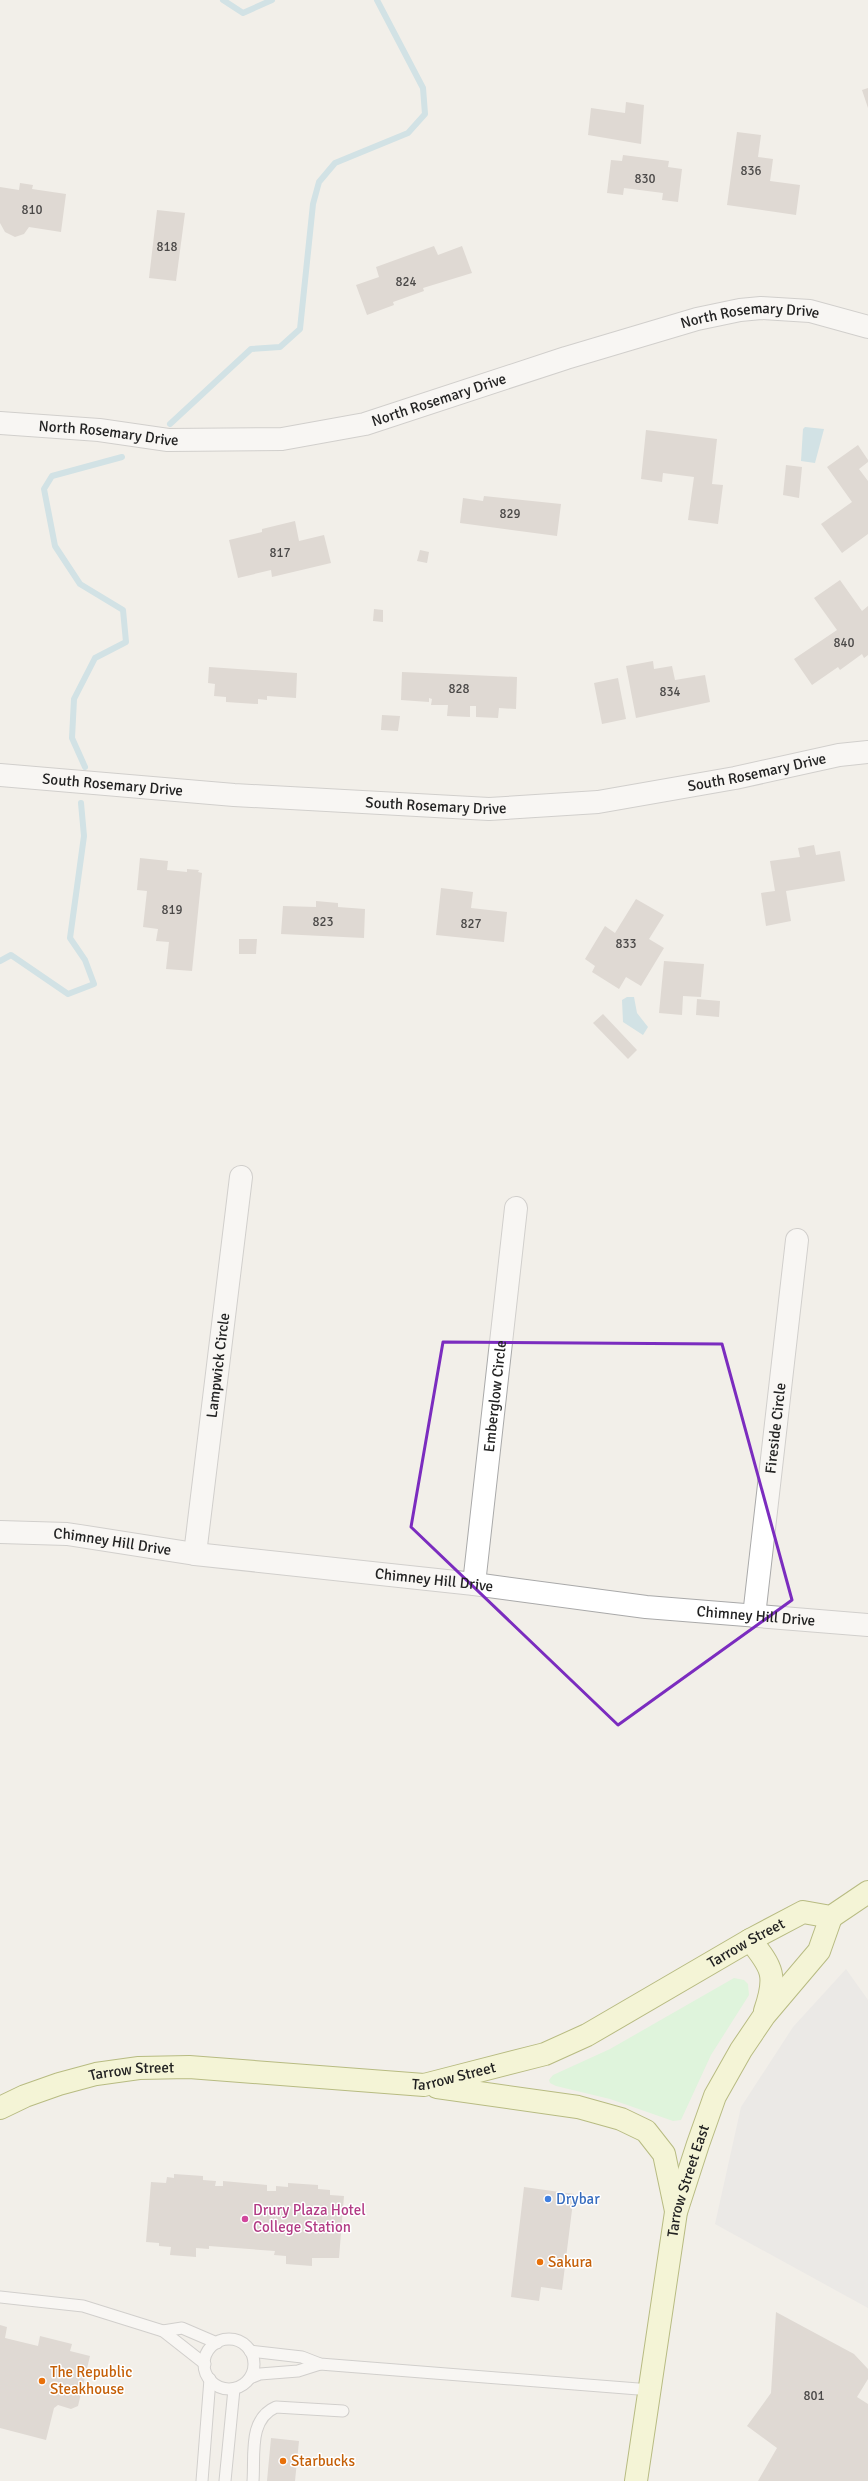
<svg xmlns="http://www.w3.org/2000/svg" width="868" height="2481" font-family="Signika,sans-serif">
<rect width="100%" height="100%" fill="#f2efe9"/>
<polygon fill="#c8facc" points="734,1978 744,1980 748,1984 749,1995 711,2055 681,2120 673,2121 610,2099 556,2086 550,2083 549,2080 553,2075 610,2049"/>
<polygon fill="#e2e2e2" points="846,1969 868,2000 868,2308 715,2224 741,2107 793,2027"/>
<g fill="#aad3df">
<polygon points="805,427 824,429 815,463 801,461 803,429"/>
<polygon points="627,997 634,997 637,1013 648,1027 643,1035 623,1022 622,1000"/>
</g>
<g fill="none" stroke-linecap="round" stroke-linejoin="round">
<g stroke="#aad3df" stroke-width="6">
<polyline points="223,0 243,13 272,0"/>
<polyline points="170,424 251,349 280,347 300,329 313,204 319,182 335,163 408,133 425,114 423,88 377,0"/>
<polyline points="85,767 72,738 74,699 95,658 126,642 123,610 80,584 55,546 44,489 52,476 122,457"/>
<polyline points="0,961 11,955 68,994 94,984 85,960 70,938 84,836 81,803"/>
</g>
</g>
<g fill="#c7bfb8">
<polygon points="868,88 868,108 862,90"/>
<polygon points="626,102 644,105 641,144 588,135 591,108 625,113"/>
<polygon points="737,132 761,135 758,157 773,159 770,181 800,185 796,215 727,205"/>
<polygon points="623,155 669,161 668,167 682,169 678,202 662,200 663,193 624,188 623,195 607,193 611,160 622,161"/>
<polygon points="20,183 33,185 32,189 66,194 61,232 29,227 24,234 15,237 5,232 0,223 0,187 19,190"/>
<polygon points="157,210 185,213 176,281 149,278"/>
<polygon points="434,246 438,255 462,246 472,273 423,288 424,291 393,302 394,305 367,315 356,285 379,277 376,267"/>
<polygon points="646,430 717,439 712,484 723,485 718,524 688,520 694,477 663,473 662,482 641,479"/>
<polygon points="858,445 868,460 868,462 859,469 868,481 868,534 842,553 821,524 852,502 827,467"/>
<polygon points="786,465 802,467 799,498 783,495"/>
<polygon points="484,496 561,504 557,536 460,523 463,498 483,501"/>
<polygon points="295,521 299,541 324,535 331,563 272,577 271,570 238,578 229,540 262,532 262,529"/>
<polygon points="420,550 429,552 427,563 417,561"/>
<polygon points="840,580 862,611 868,606 868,655 864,658 862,654 840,670 838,667 812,685 794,659 837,630 814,598"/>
<polygon points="374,609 383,610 383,622 373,621"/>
<polygon points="653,661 654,669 672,666 675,680 705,675 710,702 636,718 626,666"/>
<polygon points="209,667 297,673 296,698 267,696 267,700 258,699 258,704 226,702 226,697 214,696 215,684 208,683"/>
<polygon points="402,672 517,677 516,709 499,708 498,718 476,717 476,706 470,706 470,717 447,716 448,705 431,705 432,699 429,698 429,702 401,700"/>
<polygon points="618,678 626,719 602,724 594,683"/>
<polygon points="382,715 400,716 398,731 381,730"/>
<polygon points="814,845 816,855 840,851 845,881 786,891 791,921 766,926 761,893 775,891 770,861 800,857 798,848"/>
<polygon points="140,858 168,861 167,870 187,872 187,869 199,870 198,872 202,873 192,971 166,969 169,942 156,941 158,929 143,927 147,891 137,890"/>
<polygon points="441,888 473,892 471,908 507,912 504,942 436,935"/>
<polygon points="636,899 664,915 649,939 664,948 641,986 626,977 619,989 592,972 595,966 585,959 605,926 615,933"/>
<polygon points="316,901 338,903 338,907 365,909 364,938 281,934 283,906 316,907"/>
<polygon points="239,939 257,939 256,954 239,954"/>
<polygon points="664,961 704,964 701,997 683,996 682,1015 659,1013"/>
<polygon points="697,999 720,1001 719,1017 696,1015"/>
<polygon points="603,1014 637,1050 628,1059 593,1023"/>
<polygon points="174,2174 203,2176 203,2180 216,2181 215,2186 223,2186 223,2181 267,2185 267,2191 276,2191 276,2186 288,2187 288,2183 318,2185 318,2189 330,2190 330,2195 344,2196 339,2258 312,2258 312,2266 286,2264 286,2256 274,2255 275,2251 209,2246 209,2249 196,2248 196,2257 170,2255 171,2247 159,2246 159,2243 146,2242 151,2182 166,2183 167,2177 174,2178"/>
<polygon points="524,2187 574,2194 562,2290 541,2287 539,2301 511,2297"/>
<polygon points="776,2312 854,2354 868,2369 868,2379 857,2397 868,2404 868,2481 758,2481 777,2448 747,2426 771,2393"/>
<polygon points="0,2325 7,2327 5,2338 38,2346 40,2336 72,2344 70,2351 90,2356 78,2406 71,2409 58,2405 54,2408 46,2440 0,2428"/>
<polygon points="271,2438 299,2441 295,2481 267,2481"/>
</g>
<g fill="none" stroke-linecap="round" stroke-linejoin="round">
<g stroke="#a9a9a9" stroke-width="13">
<g id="lane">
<polyline points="0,2297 83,2306 163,2331 205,2364"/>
<polyline points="163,2331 182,2328 217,2343"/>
<circle cx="229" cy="2364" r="25"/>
<polyline points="250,2351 302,2357 320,2364 651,2390"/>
<polyline points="250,2378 260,2374 298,2371 320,2364"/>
<polyline points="202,2481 210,2379"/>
<polyline points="225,2481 234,2389"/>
<path d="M253,2481C255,2455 248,2419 276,2407L343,2411"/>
</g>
</g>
<g stroke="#a9a9a9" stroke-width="24">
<g id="street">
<path id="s1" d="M0,423L99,430L168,440L282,439L365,424L566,358L697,319L740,310L761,308L810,311L868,327"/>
<path id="s2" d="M0,775L234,795L489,809L598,802L735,778L839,755L868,752"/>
<path id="s3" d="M0,1532L67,1534L195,1554L474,1584L646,1607L868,1625"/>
<path id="s4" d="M195,1554L241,1177"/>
<path id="s5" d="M474,1584L516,1208"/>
<path id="s6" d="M754,1616L797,1240"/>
</g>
</g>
<g stroke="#707d05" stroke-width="24">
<g id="secondary">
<path d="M750,1940C773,1968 777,1976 765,2011"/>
<polyline points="437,2087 578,2107 621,2119 646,2131 664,2154 676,2211"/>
<path id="s7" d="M0,2108L25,2096L59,2084L96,2074L139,2068L189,2067L424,2085L545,2054L587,2035L750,1940L803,1912L831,1917L868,1892"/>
<path id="s8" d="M636,2481L676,2212L698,2144L715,2096L741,2050L764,2016L819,1951L831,1917"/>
</g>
</g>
<use href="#lane" stroke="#fff" stroke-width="11"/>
<use href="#street" stroke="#fff" stroke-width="22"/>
<use href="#secondary" stroke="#f7fabf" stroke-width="22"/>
</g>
<path d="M0 0H868V2481H0ZM443,1342L722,1344L792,1600L618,1725L411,1527Z" fill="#f2efe9" fill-opacity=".55" fill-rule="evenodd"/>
<path fill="none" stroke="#7b2cbf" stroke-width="3" stroke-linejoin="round" d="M443,1342L722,1344L792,1600L618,1725L411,1527Z"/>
<circle fill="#3f7fe0" stroke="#fff" stroke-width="1.5" cx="548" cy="2199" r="4"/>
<circle fill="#d1479c" stroke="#fff" stroke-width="1.5" cx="245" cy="2219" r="4"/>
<g fill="#e8710a" stroke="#fff" stroke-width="1.5">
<circle cx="540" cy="2262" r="4"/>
<circle cx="42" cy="2381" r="4"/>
<circle cx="283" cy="2461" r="4"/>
</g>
<g text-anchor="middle" stroke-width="3" stroke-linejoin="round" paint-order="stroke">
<g font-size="13" fill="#4b4948">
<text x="751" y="175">836</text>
<text x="645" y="183">830</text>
<text x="32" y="214">810</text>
<text x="167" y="251">818</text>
<text x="406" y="286">824</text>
<text x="510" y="518">829</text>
<text x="280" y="557">817</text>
<text x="844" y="647">840</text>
<text x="459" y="693">828</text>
<text x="670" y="696">834</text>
<text x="172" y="914">819</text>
<text x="323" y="926">823</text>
<text x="471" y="928">827</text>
<text x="626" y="948">833</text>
<text x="814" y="2400">801</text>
</g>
<g font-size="15" fill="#222" stroke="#fff">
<text dy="5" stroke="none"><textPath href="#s1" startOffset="769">North Rosemary Drive</textPath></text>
<text dy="5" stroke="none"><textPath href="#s1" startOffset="445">North Rosemary Drive</textPath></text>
<text dy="5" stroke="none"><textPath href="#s1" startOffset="109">North Rosemary Drive</textPath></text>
<text dy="5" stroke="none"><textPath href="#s2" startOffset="761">South Rosemary Drive</textPath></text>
<text dy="5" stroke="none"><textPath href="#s2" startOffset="113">South Rosemary Drive</textPath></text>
<text dy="5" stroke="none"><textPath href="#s2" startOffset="437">South Rosemary Drive</textPath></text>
<text dy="5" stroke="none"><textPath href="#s4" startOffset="190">Lampwick Circle</textPath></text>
<text dy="5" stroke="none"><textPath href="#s5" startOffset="189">Emberglow Circle</textPath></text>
<text dy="5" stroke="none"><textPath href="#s6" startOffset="189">Fireside Circle</textPath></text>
<text dy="5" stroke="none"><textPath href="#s3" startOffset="113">Chimney Hill Drive</textPath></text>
<text dy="5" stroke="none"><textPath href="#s3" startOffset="437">Chimney Hill Drive</textPath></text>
<text dy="5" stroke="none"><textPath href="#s3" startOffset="761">Chimney Hill Drive</textPath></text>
<text dy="5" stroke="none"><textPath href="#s7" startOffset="786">Tarrow Street</textPath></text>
<text dy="5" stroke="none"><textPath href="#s7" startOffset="138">Tarrow Street</textPath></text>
<text dy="5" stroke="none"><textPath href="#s7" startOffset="462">Tarrow Street</textPath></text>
<text dy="5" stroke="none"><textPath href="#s8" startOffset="305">Tarrow Street East</textPath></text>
</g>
<g font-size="15" fill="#366cbe" stroke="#fff" text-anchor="start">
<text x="556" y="2204">Drybar</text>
</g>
<g font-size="15" fill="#b23c85" stroke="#fff" text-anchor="start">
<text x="253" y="2215">Drury Plaza Hotel<tspan x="253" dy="17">College Station</tspan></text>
</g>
<g font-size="15" fill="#c56008" stroke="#fff" text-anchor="start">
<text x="548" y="2267">Sakura</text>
<text x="50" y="2377">The Republic<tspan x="50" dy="17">Steakhouse</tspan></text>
<text x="291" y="2466">Starbucks</text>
</g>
</g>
</svg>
